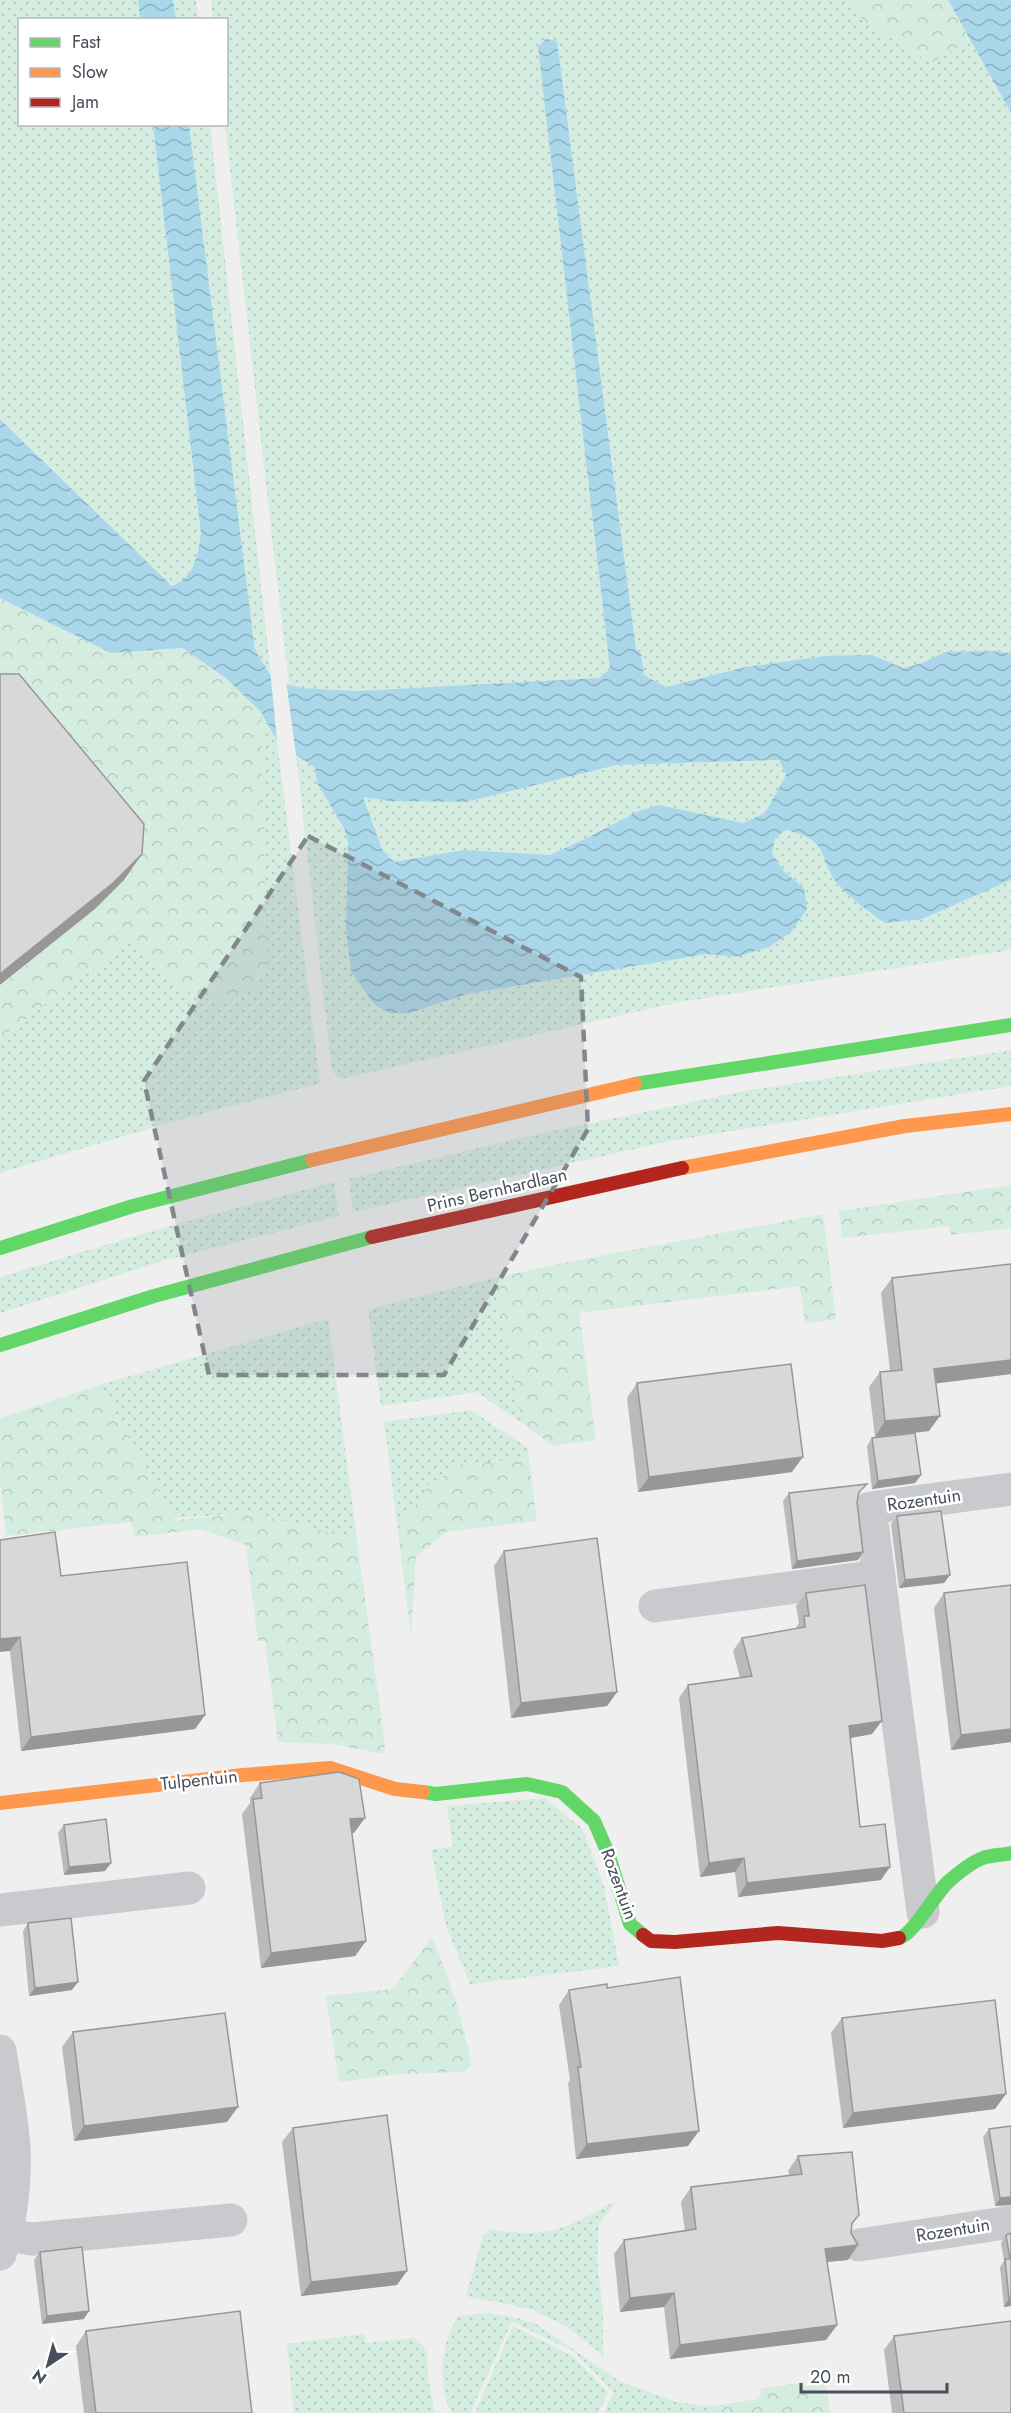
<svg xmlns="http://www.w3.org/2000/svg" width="1011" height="2413" font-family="Jost,sans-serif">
<defs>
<pattern id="grass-dots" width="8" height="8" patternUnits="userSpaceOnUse" patternTransform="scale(1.5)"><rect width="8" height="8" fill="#d4ede0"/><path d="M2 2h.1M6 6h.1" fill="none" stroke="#b7cdc2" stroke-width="1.8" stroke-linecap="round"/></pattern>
<pattern id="forest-crowns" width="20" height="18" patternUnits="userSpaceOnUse" patternTransform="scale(1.5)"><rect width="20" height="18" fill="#d4ede0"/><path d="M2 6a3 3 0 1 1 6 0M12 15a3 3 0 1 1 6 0" fill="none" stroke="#b7cdc2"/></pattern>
<pattern id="water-waves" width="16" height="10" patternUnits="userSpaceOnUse" patternTransform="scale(1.5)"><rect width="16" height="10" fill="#aad7e9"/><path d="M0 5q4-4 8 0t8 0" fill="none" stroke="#8cb1c0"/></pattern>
</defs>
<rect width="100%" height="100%" fill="#efefef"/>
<g fill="url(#grass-dots)">
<path d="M0,0H138L140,19L20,20V124L153,125L201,535C198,555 194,578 172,586L0,418Z"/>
<polygon points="173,0 196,0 198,19 176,19"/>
<polygon points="211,0 948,0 1011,113 1011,653 992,651 945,652 922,663 903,668 872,655 745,667 666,687 644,675 641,654 636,649 557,42 538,47 610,669 599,678 357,691 302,688 289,685 225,125 226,20 213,19"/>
<polygon points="189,125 210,125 271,676 255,650"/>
<polygon points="261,712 277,741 320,1083 178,1120 0,1173 0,1038 131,941 186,991 254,990 267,960"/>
<polygon points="296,755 315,768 317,783 344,828 348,843 346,929 351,971 410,1013 467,994 707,954 736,957 804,888 784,871 772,853 775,838 786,830 801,834 820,846 836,882 885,923 922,919 1011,880 1011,950 680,1002 340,1079 332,1071"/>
<polygon points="780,760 786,775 765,813 742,823 659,805 550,855 464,850 394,862 382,849 363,796 390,801 466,802 617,765"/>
<polygon points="1011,1050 1011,1086 670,1141 353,1212 349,1179 539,1134 745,1091"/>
<polygon points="334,1182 339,1216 166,1260 0,1313 0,1277 159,1229"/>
<polygon points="495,1278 522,1423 477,1392 381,1406 368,1309"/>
<polygon points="328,1319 357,1540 256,1513 174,1518 99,1385"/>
<polygon points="471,1410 528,1448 529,1459 462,1464 429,1485 398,1530 384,1422"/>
<polygon points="544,1798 582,1828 604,1886 619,1966 470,1984 446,1926 431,1849 453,1847 447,1806"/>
<path d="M617,2200L599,2224L597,2261L603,2311V2356L567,2327L531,2309L466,2296L483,2236L491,2229C548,2240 569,2227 617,2200Z"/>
<path d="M485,2313L514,2317L536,2324L619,2381L676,2402L710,2406L704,2413H604L613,2392L573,2351L512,2322L470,2413H451C437,2378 440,2349 458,2316Z"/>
<polygon points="513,2326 574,2357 608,2392 598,2413 475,2413"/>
<polygon points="365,2334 365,2343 413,2338 423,2345 427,2355 428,2378 435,2413 294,2413 287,2344"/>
</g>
<g fill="url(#forest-crowns)">
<polygon points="852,0 948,0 970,40 931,63 864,22"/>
<polygon points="0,598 111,653 183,648 227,679 261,712 267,960 254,990 221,1004 186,991 131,941 0,1038 0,986 95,909 124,880 127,850 0,699"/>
<polygon points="1011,1185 1011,1228 951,1235 949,1226 842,1238 839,1211"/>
<polygon points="823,1214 836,1319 805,1324 800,1286 579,1313 596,1440 553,1446 522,1423 495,1278 568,1262"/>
<polygon points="99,1385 175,1520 256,1513 357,1540 385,1745 384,1754 332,1744 278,1742 265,1641 258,1641 246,1545 201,1529 135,1537 131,1522 6,1536 0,1483 0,1418"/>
<polygon points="529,1459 537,1521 446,1532 416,1557 411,1636 398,1530 429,1485 462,1464"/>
<path d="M432,1937C449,1979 464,2020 471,2065L463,2072L402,2074L339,2082L326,1996L393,1989Z"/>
<polygon points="825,2380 830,2413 704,2413 710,2406 759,2399 761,2388"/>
</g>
<g fill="url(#water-waves)" fill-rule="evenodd">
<polygon points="138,0 173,0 176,19 140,19"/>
<polygon points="948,0 1011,0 1011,113"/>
<path d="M546,39L557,41L636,649L641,654L644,675L666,687L745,667L827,656L872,655L903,668L922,663L945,652L992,651L1011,653V880L922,919L885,923C868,911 852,900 838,884C816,856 833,842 786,830L775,838L772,853L784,871L804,888L807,909L791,932L769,947L736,957L707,954L467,994L410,1013H389L374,1004L351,971L346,929L348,843L344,828L317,783L315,768L277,741L261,712L227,679L183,648L111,653L0,598V419L172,586C194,578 198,555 201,534L153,125H189L255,650L271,676L289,685L302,688L357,691L599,678L610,669L538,47ZM779,760L786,775L765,813L743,823L659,805L639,811L587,838L550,855L464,850L394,862L382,849L363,797L390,801L466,802L617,765Z"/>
</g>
<polygon fill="#efefef" points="270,669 273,674 286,680 296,755 277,741"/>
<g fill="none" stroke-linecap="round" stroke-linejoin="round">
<g stroke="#c9cacd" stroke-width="33">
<polyline points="655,1606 878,1576"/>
<polyline points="0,1910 189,1888"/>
<polyline points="923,1912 870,1508 1011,1489"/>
<path d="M0,2051C5,2083 12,2116 14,2148C16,2182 11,2221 0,2254"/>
<polyline points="6,2235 32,2239 231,2220"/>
<polyline points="859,2245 1011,2222"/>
</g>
<g stroke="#63d668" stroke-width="14">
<polyline points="635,1084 1011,1025"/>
<polyline points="0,1248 133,1206 312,1160"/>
<polyline points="0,1345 154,1296 372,1237"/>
<polyline points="423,1792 436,1794 527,1784 562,1792 594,1821 608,1853 630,1924 643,1935"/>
<path d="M899,1938C913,1935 935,1894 948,1882C957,1874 972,1862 983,1858C991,1855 1002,1855 1011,1853"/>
</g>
<g stroke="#ff974d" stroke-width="14">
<polyline points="312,1160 635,1084"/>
<polyline points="682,1168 905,1126 1011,1114"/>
<polyline points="0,1803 243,1775 330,1768 395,1789 423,1792"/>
</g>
<g stroke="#b3261e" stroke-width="14">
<polyline points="372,1237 682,1168"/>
<polyline points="643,1935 651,1941 675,1942 778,1933 882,1941 899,1938"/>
</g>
</g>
<g fill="#bababb">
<polygon points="1011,1264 1011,1374 936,1383 929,1431 875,1437 869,1387 880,1372 890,1371 881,1293 892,1278"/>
<polygon points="637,1383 792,1472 638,1492 627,1398"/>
<polygon points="872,1438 921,1475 915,1483 872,1489 867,1446"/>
<polygon points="861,1492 858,1495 857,1502 858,1560 792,1569 783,1501 789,1493"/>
<polygon points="897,1516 950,1575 944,1583 899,1588 891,1524"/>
<polygon points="504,1551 617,1692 607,1706 511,1718 494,1566"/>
<polygon points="61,1576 205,1715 195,1729 21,1751 10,1651"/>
<polygon points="806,1593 872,1734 850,1738 860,1827 881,1880 738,1897 735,1872 700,1877 679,1698 688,1685 740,1678 733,1651 742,1638 795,1629 799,1623 796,1606"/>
<polygon points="944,1593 1011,1742 951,1750 934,1608"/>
<polygon points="260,1783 354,1833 352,1833 366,1941 355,1956 261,1968 242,1814 250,1803 250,1798"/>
<polygon points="64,1825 105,1871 64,1875 58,1833"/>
<polygon points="28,1923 72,1990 29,1996 23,1931"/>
<polygon points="607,1988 688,2146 576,2159 568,2083 570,2080 559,2005 569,1990"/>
<polygon points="842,2018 995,2109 843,2128 831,2033"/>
<polygon points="73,2032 227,2122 74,2141 62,2047"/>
<polygon points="1011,2126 1011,2205 995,2206 983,2137 989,2129"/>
<polygon points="293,2128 397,2285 301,2296 282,2142"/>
<polygon points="798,2156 859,2215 852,2225 848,2260 827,2262 837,2325 826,2340 670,2359 664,2307 620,2312 614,2254 624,2240 685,2231 681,2202 691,2187 789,2175 788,2171"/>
<polygon points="1011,2233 1011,2306 1004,2307 1000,2267 1004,2261 1001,2243 1006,2235"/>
<polygon points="40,2252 84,2319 42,2324 34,2260"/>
<polygon points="86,2331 252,2413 84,2413 76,2346"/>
<polygon points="894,2336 1011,2413 892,2413 884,2350"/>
</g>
<g fill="#979798">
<polygon points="142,854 124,880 95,909 0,985 0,974"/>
<polygon points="1011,1360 1011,1374 924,1385 934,1369"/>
<polygon points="940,1416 929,1431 875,1437 885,1421"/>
<polygon points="803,1457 792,1472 638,1492 649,1477"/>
<polygon points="921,1475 915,1483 872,1489 878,1481"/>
<polygon points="863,1552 858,1560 792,1569 797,1561"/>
<polygon points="950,1575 944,1583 899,1588 905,1580"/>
<polygon points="20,1637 10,1651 0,1652 0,1639"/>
<polygon points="617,1692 607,1706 511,1718 521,1703"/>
<polygon points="205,1715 195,1729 21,1751 31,1737"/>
<polygon points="882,1721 872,1734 840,1740 849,1726"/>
<polygon points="1011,1729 1011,1742 951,1750 961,1735"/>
<polygon points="365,1818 354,1833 340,1834 350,1819"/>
<polygon points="744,1858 735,1872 700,1877 709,1863"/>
<polygon points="111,1863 105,1871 64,1875 69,1867"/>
<polygon points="890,1867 881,1880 738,1897 747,1883"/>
<polygon points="366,1941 355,1956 261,1968 271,1953"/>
<polygon points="78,1982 72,1990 29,1996 35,1988"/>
<polygon points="1006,2094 995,2109 843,2128 853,2113"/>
<polygon points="238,2107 227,2122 74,2141 84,2126"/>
<polygon points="699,2131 688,2146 576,2159 587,2144"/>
<polygon points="1011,2197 1011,2205 995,2206 1000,2198"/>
<polygon points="858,2245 848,2260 815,2263 825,2249"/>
<polygon points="407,2271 397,2285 301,2296 311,2282"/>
<polygon points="674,2293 664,2307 620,2312 630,2298"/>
<polygon points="1009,2299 1011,2299 1011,2306 1004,2307"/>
<polygon points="89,2311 84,2319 42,2324 47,2316"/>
<polygon points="837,2325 826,2340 670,2359 680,2345"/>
</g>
<g fill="#d8d8d9" stroke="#979798" stroke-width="1.5">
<polygon points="0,674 19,674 144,824 142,854 113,883 0,974"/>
<polygon points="1011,1264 1011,1360 934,1369 940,1416 885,1421 880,1372 902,1370 892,1278"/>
<polygon points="791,1364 803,1457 649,1477 637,1383"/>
<polygon points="915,1433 921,1475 878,1481 872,1438"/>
<polygon points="867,1484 859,1492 857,1502 863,1552 797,1561 789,1493"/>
<polygon points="941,1511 950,1575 905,1580 897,1516"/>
<polygon points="55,1532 61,1576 187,1562 205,1715 31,1737 20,1637 0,1639 0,1540"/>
<polygon points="597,1538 617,1692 521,1703 504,1551"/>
<polygon points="865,1585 882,1721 849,1726 860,1827 885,1824 890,1867 747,1883 744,1858 709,1863 688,1685 752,1676 742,1638 805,1627 804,1616 809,1616 806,1593"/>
<polygon points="1011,1585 1011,1729 961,1735 944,1593"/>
<polygon points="339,1772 359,1779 365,1818 350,1819 366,1941 271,1953 253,1799 262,1798 260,1783"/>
<polygon points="106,1819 111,1863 69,1867 64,1825"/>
<polygon points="71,1918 78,1982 35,1988 28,1923"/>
<polygon points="680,1977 699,2131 587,2144 578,2067 581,2067 569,1990 607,1984 607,1988"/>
<polygon points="995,2000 1006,2094 853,2113 842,2018"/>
<polygon points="225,2013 238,2107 84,2126 73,2032"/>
<polygon points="387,2115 407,2271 311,2282 293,2128"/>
<polygon points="1011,2126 1011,2197 1000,2198 989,2129"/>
<polygon points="852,2152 859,2215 852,2223 851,2233 858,2245 825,2249 837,2325 680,2345 674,2293 630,2298 624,2240 696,2229 691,2187 802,2174 798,2156"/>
<polygon points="1011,2233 1011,2299 1009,2299 1005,2259 1010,2259 1006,2235"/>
<polygon points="82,2247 89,2311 47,2316 40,2252"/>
<polygon points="240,2311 252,2413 96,2413 86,2331"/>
<polygon points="1011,2321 1011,2413 904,2413 894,2336"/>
</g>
<path fill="#82878e" fill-opacity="0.2" stroke="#82878e" stroke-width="4.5" stroke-dasharray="12 8" stroke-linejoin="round" d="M308,836L581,977L588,1129L444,1375H209L144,1081Z"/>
<g text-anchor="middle" stroke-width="5" stroke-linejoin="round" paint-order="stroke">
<g font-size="18" fill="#474f5a" stroke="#fff">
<text transform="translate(497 1190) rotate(-13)" y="6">Prins Bernhardlaan</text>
<text transform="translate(924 1500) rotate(-8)" y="6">Rozentuin</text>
<text transform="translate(199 1780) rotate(-6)" y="6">Tulpentuin</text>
<text transform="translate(619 1884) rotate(70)" y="6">Rozentuin</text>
<text transform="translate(953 2230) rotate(-9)" y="6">Rozentuin</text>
</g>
</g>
<rect x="18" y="18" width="210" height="108" fill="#ffffff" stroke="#b5b9bd" stroke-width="1.5"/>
<rect x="30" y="38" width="30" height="9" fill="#63d668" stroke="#b5b9bd" stroke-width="1.5"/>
<text x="72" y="48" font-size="18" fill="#474f5a">Fast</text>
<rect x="30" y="68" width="30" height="9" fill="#ff974d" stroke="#b5b9bd" stroke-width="1.5"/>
<text x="72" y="78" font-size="18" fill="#474f5a">Slow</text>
<rect x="30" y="98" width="30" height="9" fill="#b3261e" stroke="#b5b9bd" stroke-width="1.5"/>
<text x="72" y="108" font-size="18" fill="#474f5a">Jam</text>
<g transform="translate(48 2365) rotate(216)" stroke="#ffffff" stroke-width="4.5" paint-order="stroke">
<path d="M0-4.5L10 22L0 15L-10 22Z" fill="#474f5a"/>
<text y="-9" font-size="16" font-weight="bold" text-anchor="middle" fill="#474f5a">N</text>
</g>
<path d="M801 2383v9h146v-9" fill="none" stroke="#474f5a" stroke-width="3"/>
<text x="810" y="2383" font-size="18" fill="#474f5a" stroke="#ffffff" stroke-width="4.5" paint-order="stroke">20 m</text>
</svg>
